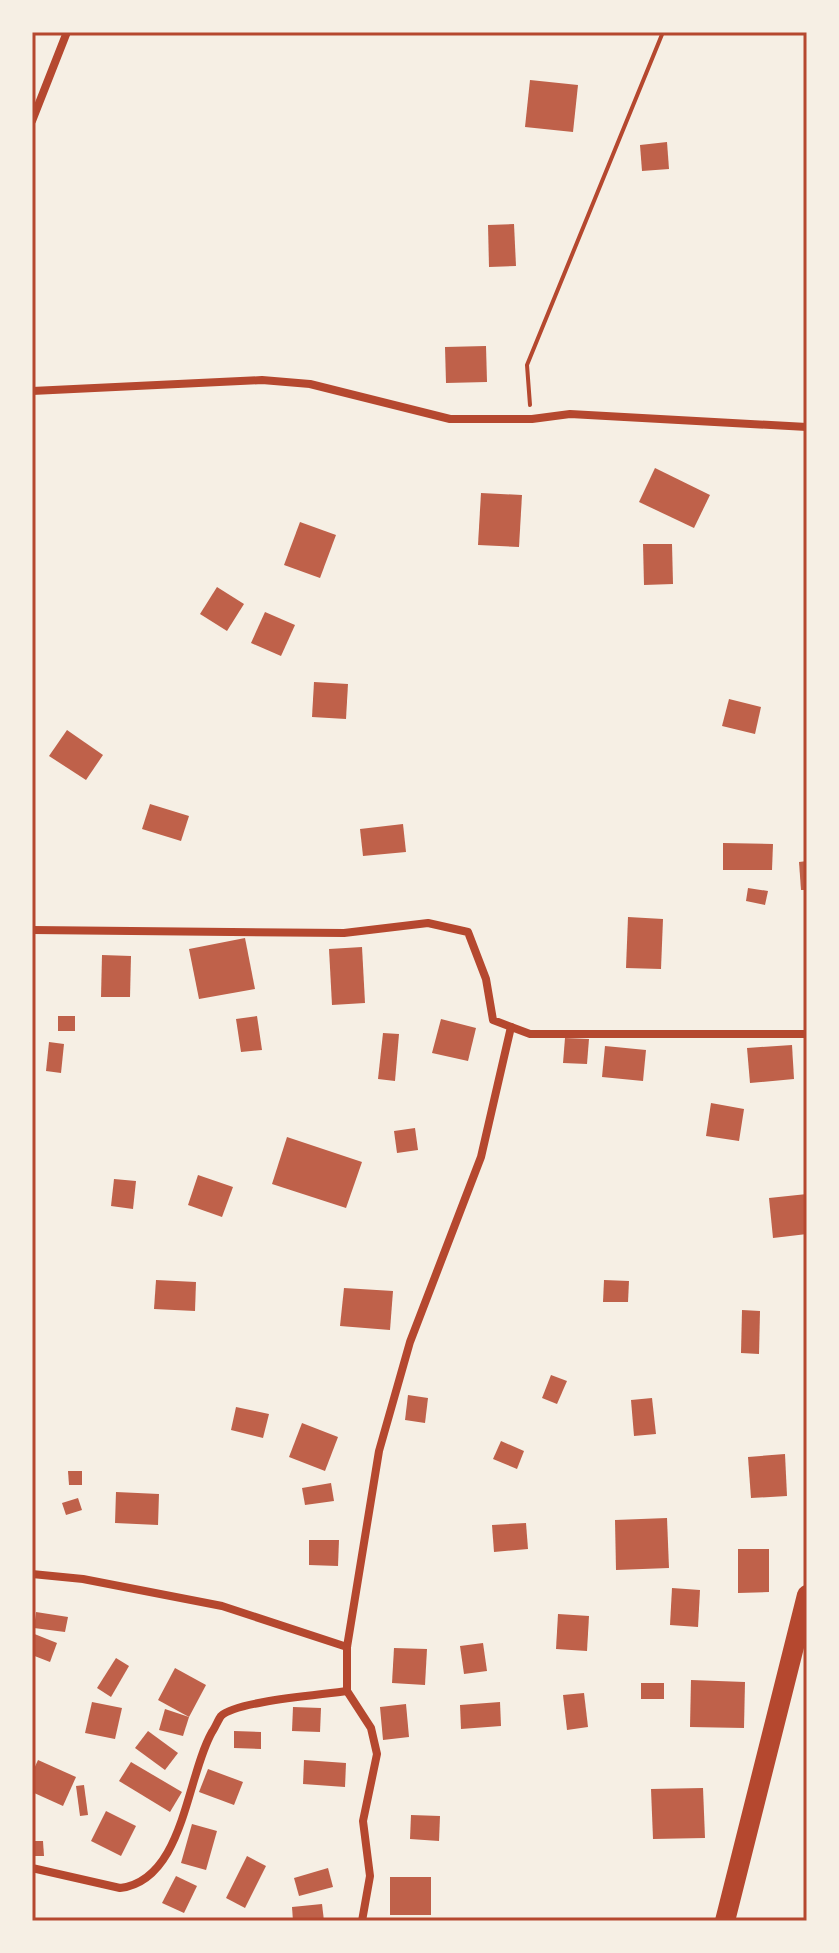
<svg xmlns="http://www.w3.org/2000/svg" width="839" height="1953" font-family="Roboto,sans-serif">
<rect width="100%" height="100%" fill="#f6efe4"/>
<g fill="#bf614a">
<polygon points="530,80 578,85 573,132 525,127"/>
<polygon points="667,142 669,169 642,171 640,145"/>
<polygon points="514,224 516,266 489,267 488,225"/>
<polygon points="486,346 487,382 446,383 445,347"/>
<polygon points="655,468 710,495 694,528 639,502"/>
<polygon points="481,493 522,495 519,547 478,545"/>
<polygon points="300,522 336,535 320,578 284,565"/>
<polygon points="643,544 672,544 673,584 644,585"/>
<polygon points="217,587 244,604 227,631 200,614"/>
<polygon points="265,612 295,625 281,656 251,643"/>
<polygon points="314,682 348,684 346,719 312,717"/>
<polygon points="729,699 761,707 755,734 722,726"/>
<polygon points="67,730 103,755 86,780 49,756"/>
<polygon points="150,804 189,816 181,841 142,829"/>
<polygon points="403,824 406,852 363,856 360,829"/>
<polygon points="723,843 773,844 772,870 723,870"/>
<polygon points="807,861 807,890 801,890 799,862"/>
<polygon points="748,888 768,891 765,905 746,901"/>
<polygon points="628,917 663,919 661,969 626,968"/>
<polygon points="245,938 255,989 199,999 189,949"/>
<polygon points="362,947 365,1003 332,1005 329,949"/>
<polygon points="102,955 131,956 130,997 101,997"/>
<rect x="58" y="1016" width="17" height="15"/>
<polygon points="257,1016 262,1050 241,1052 236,1019"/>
<polygon points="441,1019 476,1028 468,1061 432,1053"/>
<polygon points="383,1033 399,1034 395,1081 378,1079"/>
<polygon points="565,1038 589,1039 587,1064 563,1063"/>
<polygon points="49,1042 64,1044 61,1073 46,1071"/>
<polygon points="792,1045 794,1079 750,1083 747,1048"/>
<polygon points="605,1046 646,1050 643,1081 602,1077"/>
<polygon points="711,1103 744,1109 739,1141 706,1136"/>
<polygon points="415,1128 418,1150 397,1153 394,1131"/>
<polygon points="287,1137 362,1162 346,1208 272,1184"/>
<polygon points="198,1175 233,1187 222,1217 188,1205"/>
<polygon points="114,1179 136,1181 133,1209 111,1206"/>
<polygon points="807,1194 807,1234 773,1238 769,1198"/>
<polygon points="156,1280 196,1282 195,1311 154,1309"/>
<polygon points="604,1280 629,1281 628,1302 603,1302"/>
<polygon points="344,1288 393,1291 390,1330 340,1326"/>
<polygon points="742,1310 760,1311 759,1354 741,1353"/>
<polygon points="551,1375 567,1381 557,1404 542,1398"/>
<polygon points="408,1395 428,1398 425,1423 405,1420"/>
<polygon points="652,1398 656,1434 634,1436 631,1400"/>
<polygon points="236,1407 269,1414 263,1438 231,1430"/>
<polygon points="302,1423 338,1437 325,1471 289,1457"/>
<polygon points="501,1441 524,1451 517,1469 493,1459"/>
<polygon points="785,1454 787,1496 751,1498 748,1457"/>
<polygon points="68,1471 82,1471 82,1485 69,1485"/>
<polygon points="331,1483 334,1501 305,1505 302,1488"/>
<polygon points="116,1492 159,1494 158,1525 115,1523"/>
<polygon points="78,1498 82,1510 66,1515 62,1503"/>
<polygon points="667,1518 669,1568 616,1570 615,1520"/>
<polygon points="526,1523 528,1549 494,1552 492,1525"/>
<polygon points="309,1540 339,1540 338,1566 309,1565"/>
<polygon points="738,1549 769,1549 769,1592 738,1593"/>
<polygon points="672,1588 700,1590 698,1627 670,1625"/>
<polygon points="36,1612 68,1617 65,1632 34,1628"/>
<polygon points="558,1614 589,1616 587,1651 556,1649"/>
<polygon points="32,1633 57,1643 50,1662 32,1655"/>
<polygon points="483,1643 487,1671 464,1674 460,1646"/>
<polygon points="394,1648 427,1649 425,1685 392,1683"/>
<polygon points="116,1658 129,1666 111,1697 97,1688"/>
<polygon points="175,1668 206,1685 189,1717 158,1700"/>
<polygon points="691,1680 745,1682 744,1728 690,1727"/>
<rect x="641" y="1683" width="23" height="16"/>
<polygon points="584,1693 588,1727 567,1730 563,1695"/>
<polygon points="92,1702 122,1708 115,1739 85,1733"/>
<polygon points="500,1702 501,1726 461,1729 460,1705"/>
<polygon points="406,1704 409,1737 383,1740 380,1707"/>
<polygon points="293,1707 321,1708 320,1732 292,1731"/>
<polygon points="165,1709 189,1717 183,1736 159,1730"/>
<polygon points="148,1731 178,1753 165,1770 135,1748"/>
<polygon points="234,1731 261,1732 261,1749 234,1748"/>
<polygon points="38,1760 76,1777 63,1806 32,1792 32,1773"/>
<polygon points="304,1760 346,1763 345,1787 303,1784"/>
<polygon points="131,1762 182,1792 170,1812 119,1781"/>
<polygon points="208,1769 243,1782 234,1805 199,1792"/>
<polygon points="84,1785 88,1815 80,1816 76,1786"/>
<polygon points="703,1788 705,1838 653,1839 651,1789"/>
<polygon points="106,1811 136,1826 121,1856 91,1841"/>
<polygon points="411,1815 440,1816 439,1841 410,1839"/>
<polygon points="192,1824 217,1831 206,1870 181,1863"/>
<polygon points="32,1841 43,1841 44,1856 32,1856"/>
<polygon points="247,1856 266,1866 245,1908 226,1898"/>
<polygon points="328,1868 333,1887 299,1896 294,1878"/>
<polygon points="176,1876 197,1886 184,1913 162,1903"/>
<rect x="390" y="1877" width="41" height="38"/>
<polygon points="322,1904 324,1921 293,1921 292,1907"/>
</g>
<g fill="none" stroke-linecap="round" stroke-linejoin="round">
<polyline stroke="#b5482f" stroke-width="4" points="530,405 527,365 663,32"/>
<g stroke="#b5482f" stroke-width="8">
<polyline points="32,121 67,32"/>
<polyline points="32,391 262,380 310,384 450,419 532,419 570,414 807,427"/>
<polyline points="32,930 344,933 428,923 468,932 486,979 493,1020 530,1034 807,1034"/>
<polyline points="32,1574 83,1579 222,1606 347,1647"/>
<path d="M32,1868L120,1888C184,1880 186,1778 212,1732C215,1728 218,1720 221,1716C236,1701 322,1695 347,1691"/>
<polyline points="362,1921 370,1876 363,1821 377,1754 371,1728 347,1691 347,1647 379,1451 410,1342 481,1157 511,1027"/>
</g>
<polyline stroke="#b5482f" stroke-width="20" points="725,1921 807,1595"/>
</g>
<rect width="839" height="1953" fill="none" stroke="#f6efe4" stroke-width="68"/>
<rect x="34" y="34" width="771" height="1885" fill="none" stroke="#b5482f" stroke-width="3"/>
</svg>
